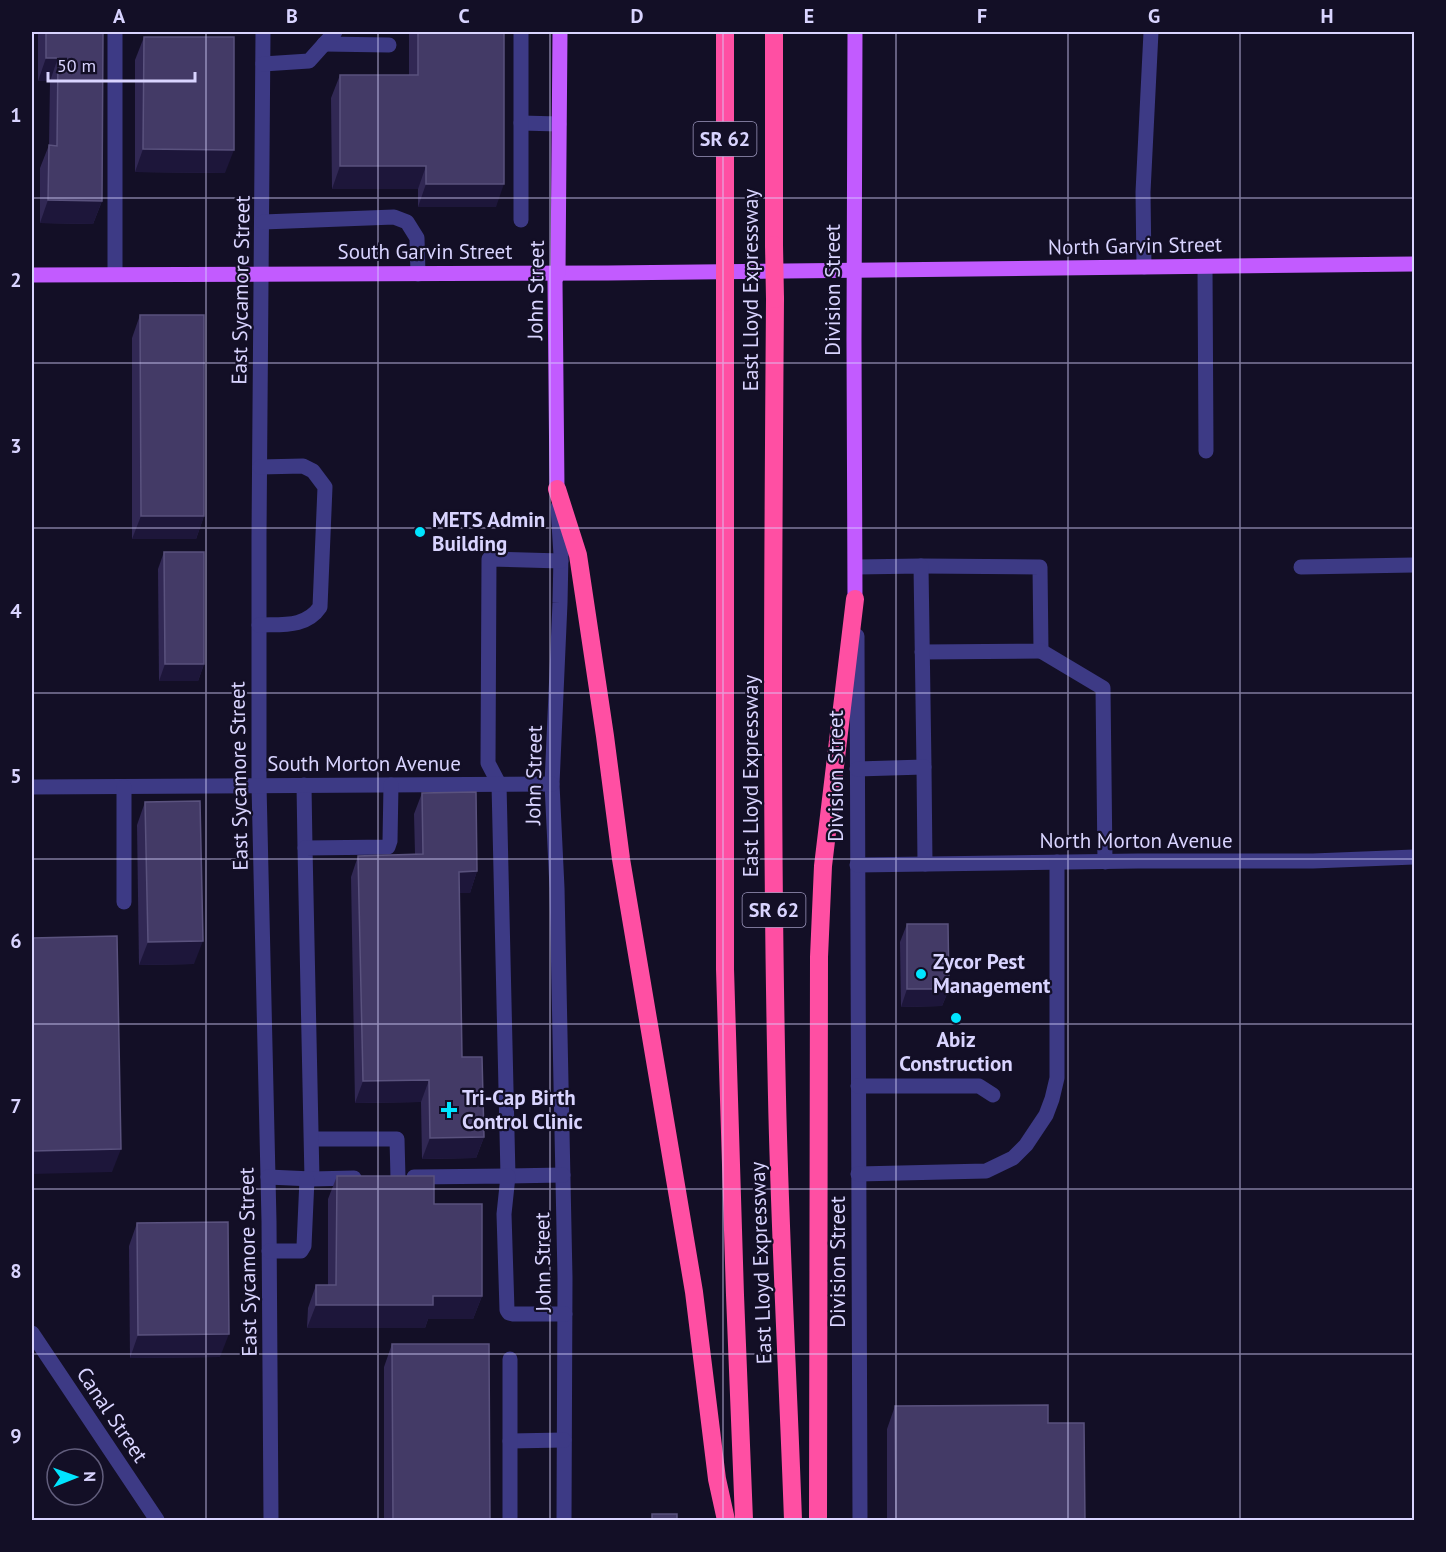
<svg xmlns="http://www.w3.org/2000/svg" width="1446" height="1552" font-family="'PT Sans',sans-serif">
<rect width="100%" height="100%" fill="#130f26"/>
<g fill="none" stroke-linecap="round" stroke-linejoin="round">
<g stroke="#3d3a85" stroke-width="15">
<polyline points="263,32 259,536 259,785 269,1221 271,1520"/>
<polyline points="324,44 389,45"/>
<polyline points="263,64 309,61 335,32"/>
<polyline points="521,123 559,124"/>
<polyline points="521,220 521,32"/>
<polyline points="263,222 394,217 407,222 417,238 418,274"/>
<polyline points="1144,267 1143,192 1151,32"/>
<polyline points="1205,267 1206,451"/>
<polyline points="115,274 115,32"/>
<polyline points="558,507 561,555 560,603 552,784 557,888 565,1278 564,1520"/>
<polyline points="561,561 489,559 488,763 499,784 508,1176 563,1175"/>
<polyline points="921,566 1040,567 1041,651 922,652"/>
<polyline points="856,567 921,566 924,767"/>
<polyline points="1301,567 1414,565"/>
<path d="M259,625C281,624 306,628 320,607L325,487L313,471L303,466L260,467"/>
<polyline points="857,636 860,1520"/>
<polyline points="1041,651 1103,688 1105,862"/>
<polyline points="857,769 924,767 925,864"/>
<polyline points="304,785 305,848"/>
<polyline points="32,787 552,784"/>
<polyline points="857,865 1138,861 1313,861 1414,857"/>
<polyline points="124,902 124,787"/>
<polyline points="858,1086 979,1086 993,1095"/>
<polyline points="312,1139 397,1139 398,1178"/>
<polyline points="858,1174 986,1171 1013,1158 1026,1145 1046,1115 1052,1099 1057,1078 1057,862"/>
<polyline points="268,1177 312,1179 305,848 388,847 390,841 391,785"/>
<polyline points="414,1177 508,1176 504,1214 507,1310 509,1313 513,1314 565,1314"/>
<polyline points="312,1179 354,1178"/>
<polyline points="269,1251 301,1251 304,1246 307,1179"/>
<polyline points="32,1333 157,1520"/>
<polyline points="510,1441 564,1440"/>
<polyline points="510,1520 510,1359"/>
</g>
<g stroke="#c25bff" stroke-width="15">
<polyline points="32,275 608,273 1414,264"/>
<polyline points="557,489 555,281 558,272 560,32"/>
<polyline points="855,599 854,340 855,32"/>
</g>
<g stroke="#ff4fa3" stroke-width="18">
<polyline points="774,32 774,245"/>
<polyline points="725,246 725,32"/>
<path d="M775,299C773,565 771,831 777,1097C780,1238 788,1379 793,1520"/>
<polyline points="725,302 725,969 735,1295 744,1520"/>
<polyline points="557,489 578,555 605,736 621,859 694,1292 717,1479 726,1520"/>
<polyline points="818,1520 819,957 823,866 855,599"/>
</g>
<g stroke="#ff4fa3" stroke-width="18">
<polyline points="774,245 775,299"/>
<polyline points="725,246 725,302"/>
</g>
</g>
<g fill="#312854">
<polygon points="38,32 103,32 102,201 93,224 40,223 40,168 49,145 50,81 38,81"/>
<polygon points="409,32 504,32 496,207 418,207 418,189 332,189 331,98 340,75 409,75"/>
<polygon points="144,37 225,173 135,172 135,60"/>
<polygon points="140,315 204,516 196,539 132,539 132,338"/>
<polygon points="164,552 204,664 198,681 159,681 158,569"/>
<polygon points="422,793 477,871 470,893 459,893 462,1057 484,1137 476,1158 422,1159 421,1102 355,1103 351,877 358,856 415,854 414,814"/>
<polygon points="145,802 194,964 139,965 137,825"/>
<polygon points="907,924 949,989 942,1006 901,1007 900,942"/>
<polygon points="337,1176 434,1204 482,1296 473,1319 428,1319 425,1328 307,1328 308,1308 316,1285 328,1285 328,1199"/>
<polygon points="137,1223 220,1357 130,1358 129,1246"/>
<polygon points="392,1344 490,1521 384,1521 384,1367"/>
<polygon points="895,1406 1048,1423 1085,1521 887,1521 887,1429"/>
</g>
<g fill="#1d163a">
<polygon points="46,58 58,58 50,81 38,81"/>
<polygon points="143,149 234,150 225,173 135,172"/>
<polygon points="340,166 426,166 418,189 332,189"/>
<polygon points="426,184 504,184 496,207 418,207"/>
<polygon points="48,200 102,201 93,224 40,223"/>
<polygon points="141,516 204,516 196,539 132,539"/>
<polygon points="165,664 204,664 198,681 159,681"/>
<polygon points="477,871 470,893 451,893 459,872"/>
<polygon points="203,941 194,964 139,965 148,942"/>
<polygon points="907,989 949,989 942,1006 901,1007"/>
<polygon points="429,1080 421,1102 355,1103 363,1081"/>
<polygon points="484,1137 476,1158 422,1159 430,1138"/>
<polygon points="121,1149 112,1172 32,1174 32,1151"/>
<polygon points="433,1296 482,1296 473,1319 428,1319 425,1328 307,1328 316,1305"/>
<polygon points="229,1334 220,1357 130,1358 138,1335"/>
</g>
<g fill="#433a66" stroke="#5a527e" stroke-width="1.5">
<polygon points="46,32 103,32 102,201 48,200 49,145 57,146 58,58 46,58"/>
<polygon points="418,32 504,32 504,184 426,184 426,166 340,166 340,75 418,75"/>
<polygon points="144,37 234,37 234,150 143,149"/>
<polygon points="140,315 204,315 204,516 141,516"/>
<polygon points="164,552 204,552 204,664 165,664"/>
<polygon points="476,792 477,871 459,872 462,1057 482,1057 484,1137 430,1138 429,1080 363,1081 358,856 423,854 422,793"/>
<polygon points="200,801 203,941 148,942 145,802"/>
<polygon points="907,924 948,924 949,989 907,989"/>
<polygon points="117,936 121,1149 32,1151 32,938"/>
<polygon points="337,1176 434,1176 434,1204 482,1204 482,1296 433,1296 433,1305 316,1305 316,1285 336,1285"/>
<polygon points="228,1222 229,1334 138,1335 137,1223"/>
<polygon points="392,1344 489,1344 490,1521 393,1521"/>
<polygon points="1048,1405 1048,1423 1084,1423 1085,1521 896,1521 895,1406"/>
<rect x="652" y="1514" width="25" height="7"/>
</g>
<path fill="none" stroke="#d9d4ff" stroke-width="1.5" stroke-opacity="0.55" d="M206,32V1520M378,32V1520M550,32V1520M723,32V1520M896,32V1520M1068,32V1520M1240,32V1520M32,198H1414M32,363H1414M32,528H1414M32,693H1414M32,859H1414M32,1024H1414M32,1189H1414M32,1354H1414"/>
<g fill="#00e5ff" stroke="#130f26" stroke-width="2">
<circle cx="420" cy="532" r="6"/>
<circle cx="921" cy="974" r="6"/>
<circle cx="956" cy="1018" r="6"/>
<path d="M446 1101h6v6h6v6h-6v6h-6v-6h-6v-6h6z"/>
</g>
<g text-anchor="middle" stroke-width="4.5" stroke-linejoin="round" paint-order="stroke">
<g fill="#130f26" stroke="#9e99be" stroke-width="1.5">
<rect x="693.5" y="122" width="63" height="34" rx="4.5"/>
<rect x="742.5" y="893" width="63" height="34" rx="4.5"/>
</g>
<g font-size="20" font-weight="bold" fill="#d9d4ff">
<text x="725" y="146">SR 62</text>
<text x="774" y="917">SR 62</text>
</g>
<g font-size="21" fill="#d9d4ff" stroke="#130f26">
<text transform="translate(1135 246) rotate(-1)" y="7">North Garvin Street</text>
<text x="425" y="259">South Garvin Street</text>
<text transform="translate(241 290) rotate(-89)" y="7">East Sycamore Street</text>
<text transform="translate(536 290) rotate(-89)" y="7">John Street</text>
<text transform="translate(751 290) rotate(-90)" y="7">East Lloyd Expressway</text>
<text transform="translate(833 290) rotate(-90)" y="7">Division Street</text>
<text x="364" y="771">South Morton Avenue</text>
<text transform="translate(534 775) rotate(-89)" y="7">John Street</text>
<text transform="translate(239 776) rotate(-91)" y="7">East Sycamore Street</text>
<text transform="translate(751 776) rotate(-90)" y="7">East Lloyd Expressway</text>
<text transform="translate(836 776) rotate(-90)" y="7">Division Street</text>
<text x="1136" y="848">North Morton Avenue</text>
<text transform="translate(248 1262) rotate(-91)" y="7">East Sycamore Street</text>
<text transform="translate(543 1262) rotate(-91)" y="7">John Street</text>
<text transform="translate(838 1262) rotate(-90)" y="7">Division Street</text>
<text transform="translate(761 1263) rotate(-92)" y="7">East Lloyd Expressway</text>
<text transform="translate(112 1415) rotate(56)" y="7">Canal Street</text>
</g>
<g font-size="21" font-weight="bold" fill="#d9d4ff" stroke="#130f26" text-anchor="start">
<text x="432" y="527">METS Admin<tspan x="432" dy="24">Building</tspan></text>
<text x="933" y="969">Zycor Pest<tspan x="933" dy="24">Management</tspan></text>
<text x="956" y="1047" text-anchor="middle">Abiz<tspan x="956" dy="24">Construction</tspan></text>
<text x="462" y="1105">Tri-Cap Birth<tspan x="462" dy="24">Control Clinic</tspan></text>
</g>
</g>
<rect width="1446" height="1552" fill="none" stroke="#130f26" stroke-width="66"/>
<g transform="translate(75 1477) rotate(89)"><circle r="28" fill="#130f26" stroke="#625e7d" stroke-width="1.5"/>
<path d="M0-4.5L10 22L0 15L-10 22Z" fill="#00e5ff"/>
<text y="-9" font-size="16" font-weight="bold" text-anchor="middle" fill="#d9d4ff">N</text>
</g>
<path d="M48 72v9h147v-9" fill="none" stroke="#d9d4ff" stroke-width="3"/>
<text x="57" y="72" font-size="18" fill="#d9d4ff" stroke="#130f26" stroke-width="4.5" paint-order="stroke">50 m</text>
<rect x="33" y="33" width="1380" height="1486" fill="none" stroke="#d9d4ff" stroke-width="2"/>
<g font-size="20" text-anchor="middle" font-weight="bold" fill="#d9d4ff">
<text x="119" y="23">A</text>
<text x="292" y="23">B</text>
<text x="464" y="23">C</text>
<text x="637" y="23">D</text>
<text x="809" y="23">E</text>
<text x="982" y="23">F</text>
<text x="1154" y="23">G</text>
<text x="1327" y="23">H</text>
<text x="16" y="122">1</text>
<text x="16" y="287">2</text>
<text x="16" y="453">3</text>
<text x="16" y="618">4</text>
<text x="16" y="783">5</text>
<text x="16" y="948">6</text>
<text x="16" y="1113">7</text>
<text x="16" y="1278">8</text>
<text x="16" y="1443">9</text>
</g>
</svg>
